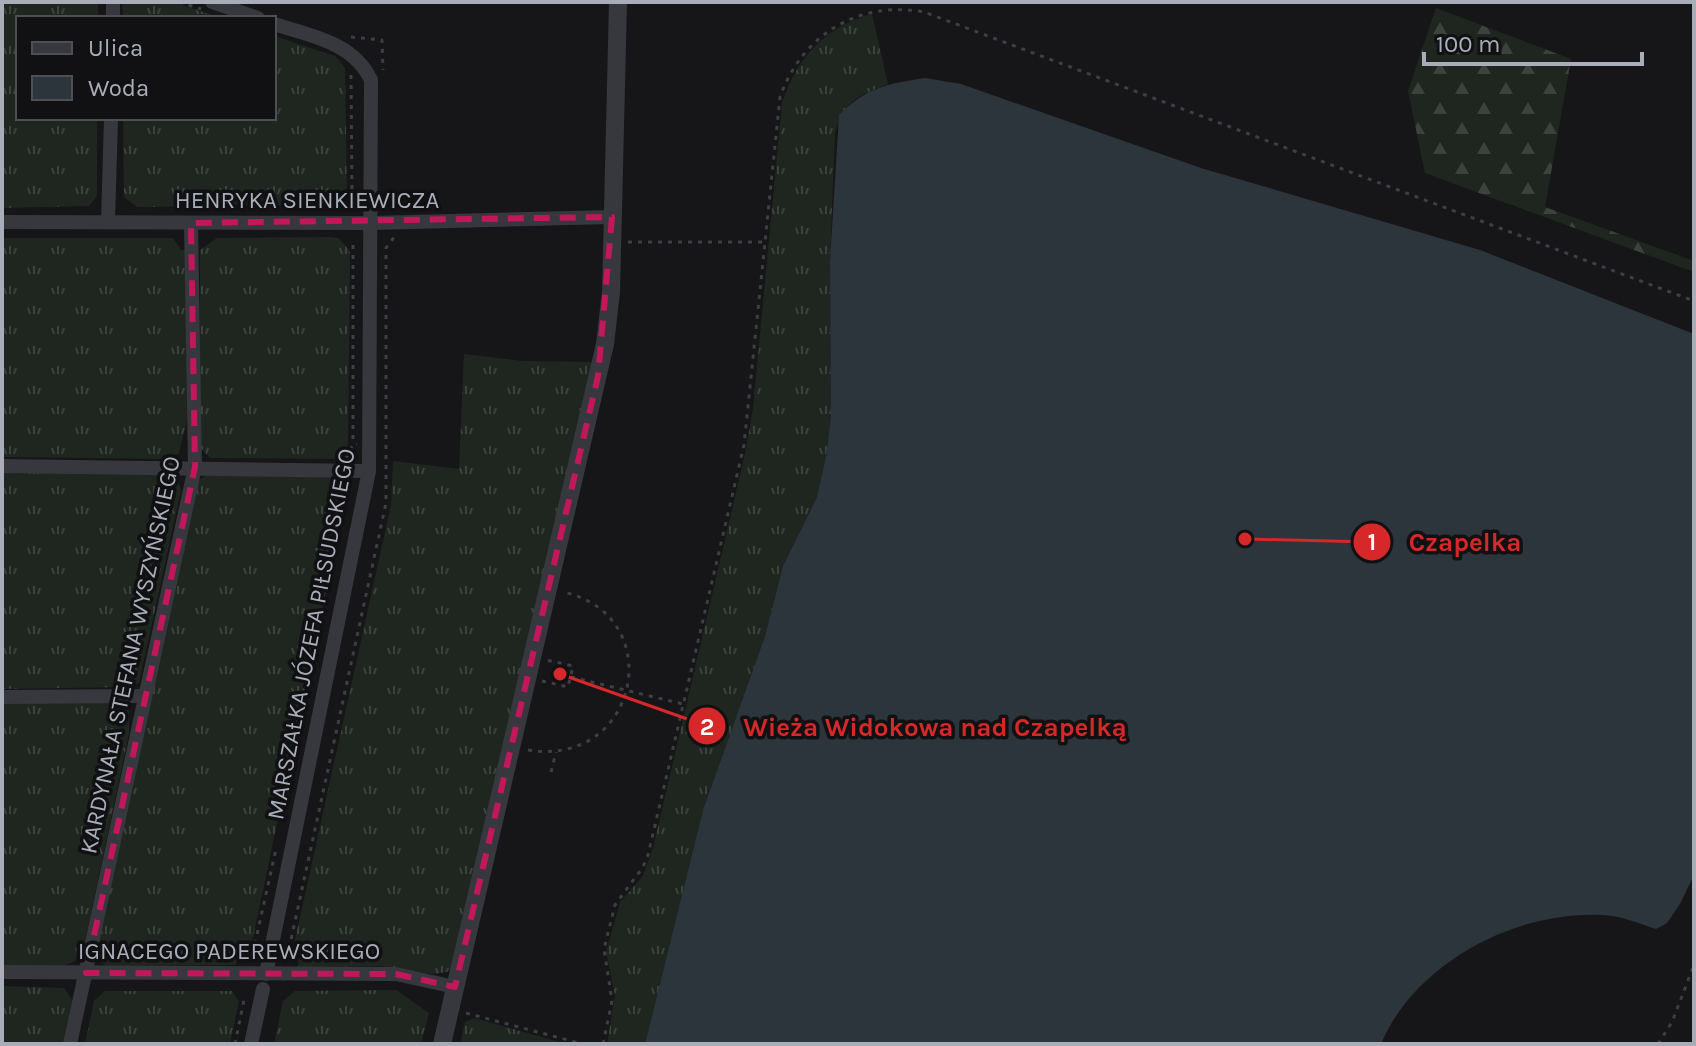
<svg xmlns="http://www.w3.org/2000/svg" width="1696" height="1046" font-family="Karla,sans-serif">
<defs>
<pattern id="grass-tufts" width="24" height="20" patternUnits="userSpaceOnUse" patternTransform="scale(2)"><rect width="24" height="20" fill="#1e261f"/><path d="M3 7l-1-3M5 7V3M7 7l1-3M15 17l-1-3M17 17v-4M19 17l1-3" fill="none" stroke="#3c433d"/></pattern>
<pattern id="forest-firs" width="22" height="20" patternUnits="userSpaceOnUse" patternTransform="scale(2)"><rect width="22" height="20" fill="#1e261f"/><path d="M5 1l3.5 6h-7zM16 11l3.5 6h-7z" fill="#3c433d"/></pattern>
</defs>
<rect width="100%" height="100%" fill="#161618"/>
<g fill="url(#grass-tufts)">
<polygon points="2,2 98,2 98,18 18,18 18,118 97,118 97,196 89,206 2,208"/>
<polygon points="122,2 173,2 221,18 123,18"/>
<path d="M872,14L888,84C859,95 842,102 835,134L830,261L831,417L826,456L817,497L783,566L765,636L703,810L645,1044H607L615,996L606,952L620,902L643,876L653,848L745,454L753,408L782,103C797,58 825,26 872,14Z"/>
<polygon points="274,36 335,56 345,68 347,194 338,205 137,207 124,197 123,118 274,118"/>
<polygon points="328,237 338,238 350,251 348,444 341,459 210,458 200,447 200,250 217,238"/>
<polygon points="2,238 173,238 181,250 186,250 187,420 179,453 170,459 2,457"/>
<polygon points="464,354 522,361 595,362 454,966 447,972 433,974 380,966 298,967 299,959 293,949 391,505 393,461 459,469"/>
<polygon points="2,472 162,473 178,481 181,490 139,683 127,687 2,689"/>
<polygon points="207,475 341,476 347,491 251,947 238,957 236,965 106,966 99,960 96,949 196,482"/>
<path d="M2,703H119L129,710V734L82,954C66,975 26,966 2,966Z"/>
<polygon points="2,986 64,988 72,1000 63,1044 2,1044"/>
<polygon points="396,990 429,1013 421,1044 274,1044 283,1001 295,991"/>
<polygon points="105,991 232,991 239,1001 230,1044 85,1044 94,1001"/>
<polygon points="474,1018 566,1044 460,1044 465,1022"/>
</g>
<polygon fill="url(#forest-firs)" points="1436,8 1571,59 1545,207 1694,261 1694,272 1425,173 1408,91"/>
<path fill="#2c353c" d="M925,78L961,84L1201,168L1480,250L1694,334V875L1680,904L1667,923L1656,929C1638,923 1622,916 1603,915C1516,910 1415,963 1381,1044H645L703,810L765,636L783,566L817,497L826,456L831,417L830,261L839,115C867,87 887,84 925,78Z"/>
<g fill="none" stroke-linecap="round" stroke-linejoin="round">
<g stroke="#3d3f44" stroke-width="3" stroke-dasharray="4 6" stroke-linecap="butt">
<polyline points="179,2 201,9"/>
<polyline points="351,37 382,40 383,70"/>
<polyline points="351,75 352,199"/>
<polyline points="382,200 395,209"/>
<polyline points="344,210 352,199 359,199"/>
<polyline points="628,242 765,242"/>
<polyline points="353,245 353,444"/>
<polyline points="346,459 353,444 357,444"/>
<polyline points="571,677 683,704"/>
<polyline points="542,681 568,687 573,666 546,660"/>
<path d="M528,750C640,768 669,615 563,592"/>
<polyline points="551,772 556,752"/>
<polyline points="292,958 289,952 292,935 386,503 386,248 395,236"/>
<polyline points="244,960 254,948 276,849"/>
<polyline points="466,1013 583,1044"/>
<polyline points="235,1044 245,995"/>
<path d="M603,1044L612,1001L604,949L615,905L643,867L648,855L744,445L780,97C802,35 858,0 924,12L1694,301"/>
<polyline points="1658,1044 1672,1022 1694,965"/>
</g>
<g stroke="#37383d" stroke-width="14">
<polyline points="212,2 258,18"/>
<polyline points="113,18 113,2"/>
<polyline points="108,221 111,118"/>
<polyline points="2,222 372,223 612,217"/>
<polyline points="2,466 369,471"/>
<polyline points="2,697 145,696"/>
<polyline points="2,972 396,974 455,987"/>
<path d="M266,974L369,471L371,80C353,42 311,36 274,24"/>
<polyline points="70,1044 195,467 191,223"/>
<polyline points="251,1044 263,989"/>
</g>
<polyline stroke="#37383d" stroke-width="18" points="442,1044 605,344 611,292 618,2"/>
</g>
<path fill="none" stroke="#c2185b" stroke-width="6" stroke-dasharray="16 10" stroke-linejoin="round" d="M612,217L598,376L455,987L396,974L86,973L195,467L191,223Z"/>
<g text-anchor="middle" stroke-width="7" stroke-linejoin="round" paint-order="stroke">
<g font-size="24" fill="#a8adb8" stroke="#111113">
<text x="307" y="208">HENRYKA SIENKIEWICZA</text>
<text transform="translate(311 634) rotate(-79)" y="8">MARSZAŁKA JÓZEFA PIŁSUDSKIEGO</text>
<text transform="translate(130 655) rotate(-78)" y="8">KARDYNAŁA STEFANA WYSZYŃSKIEGO</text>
<text x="229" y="959">IGNACEGO PADEREWSKIEGO</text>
</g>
</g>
<path fill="none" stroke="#d62828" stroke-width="3" d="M1245 539L1372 542M560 674L707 726"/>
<g fill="#d62828" stroke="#111113" stroke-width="3">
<circle cx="1245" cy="539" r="8"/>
<circle cx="560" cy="674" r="8"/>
<circle cx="1372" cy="542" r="20"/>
<circle cx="707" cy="726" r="20"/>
</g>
<g font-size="24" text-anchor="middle" font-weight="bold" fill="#fff">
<text x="1372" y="550">1</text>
<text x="707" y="735">2</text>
</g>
<g font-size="26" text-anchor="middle" font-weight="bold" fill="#d62828" stroke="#111113" stroke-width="7" stroke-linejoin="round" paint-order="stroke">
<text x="1465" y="551">Czapelka</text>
<text x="935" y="736">Wieża Widokowa nad Czapelką</text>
</g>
<rect width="1696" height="1046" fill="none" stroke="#a8adb8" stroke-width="8"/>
<rect x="16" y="16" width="260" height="104" fill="#111113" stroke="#4d4f55" stroke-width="2"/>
<rect x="32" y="42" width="40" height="12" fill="#37383d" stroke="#4d4f55" stroke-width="2"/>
<text x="88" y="56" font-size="24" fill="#a8adb8">Ulica</text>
<rect x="32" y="76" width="40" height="24" fill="#2c353c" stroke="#4d4f55" stroke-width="2"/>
<text x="88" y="96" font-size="24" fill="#a8adb8">Woda</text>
<path d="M1424 52v12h218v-12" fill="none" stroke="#a8adb8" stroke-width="4"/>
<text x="1436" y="52" font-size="24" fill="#a8adb8" stroke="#111113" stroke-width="6" paint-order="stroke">100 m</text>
</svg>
